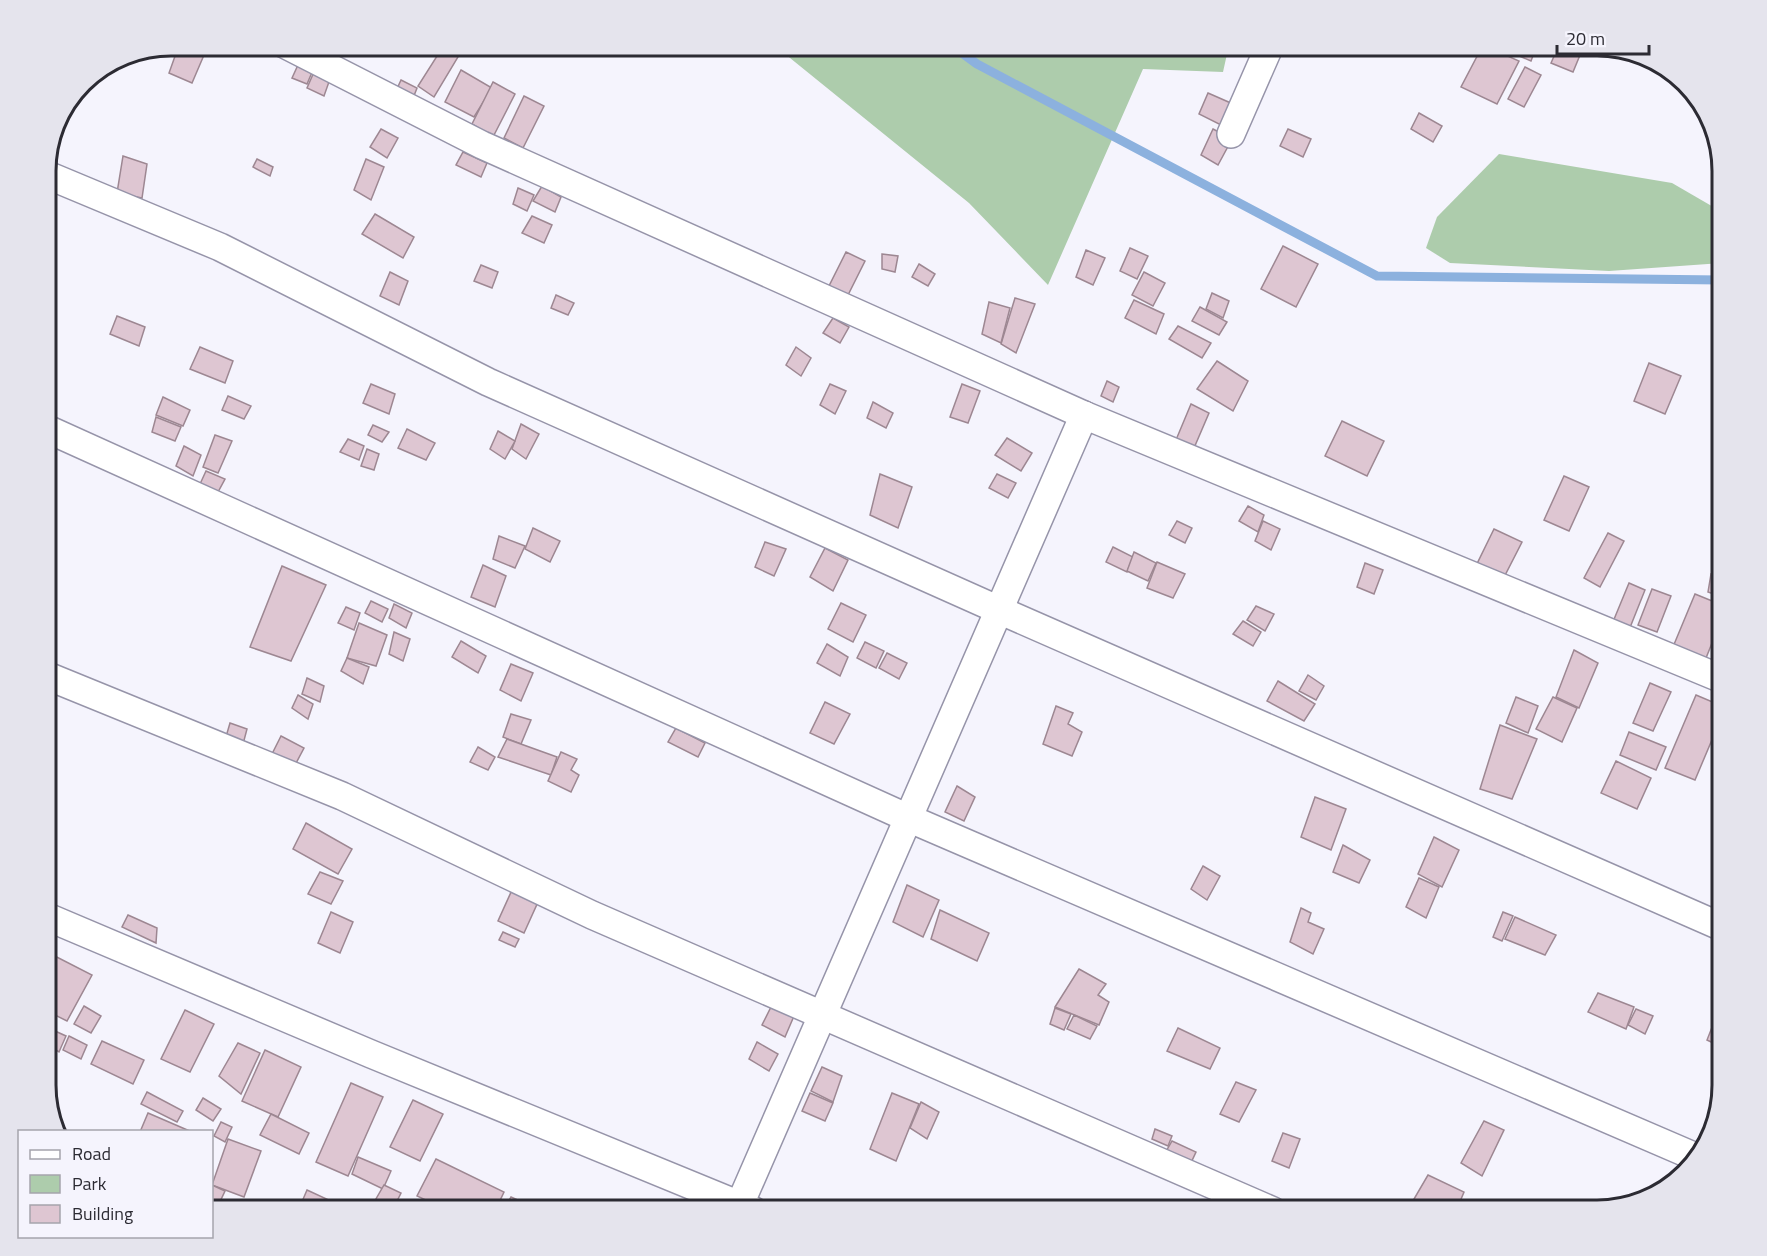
<svg xmlns="http://www.w3.org/2000/svg" width="1767" height="1256" font-family="'Titillium Web',sans-serif">
<rect width="100%" height="100%" fill="#f5f4fd"/>
<g fill="#adccac">
<polygon points="774,45 1229,45 1223,72 1143,69 1048,285 969,203"/>
<polygon points="1499,154 1672,183 1722,212 1722,263 1609,271 1450,263 1426,248 1437,217"/>
</g>
<g fill="none" stroke-linecap="round" stroke-linejoin="round">
<polyline stroke="#8cb1de" stroke-width="9" points="951,45 977,64 1377,276 1722,280"/>
</g>
<g fill="#dec6d2" stroke="#9d8792" stroke-width="1.5">
<polygon points="179,45 197,45 207,48 192,83 169,73"/>
<polygon points="444,45 464,47 434,97 418,86"/>
<polygon points="1483,45 1519,61 1497,104 1461,87"/>
<polygon points="1494,45 1537,45 1531,61"/>
<polygon points="1559,45 1580,55 1573,72 1551,63"/>
<polygon points="298,65 313,70 307,84 292,78"/>
<polygon points="1525,67 1541,75 1524,107 1508,99"/>
<polygon points="461,70 492,88 474,117 445,102"/>
<polygon points="314,72 330,79 324,96 307,88"/>
<polygon points="401,80 417,88 412,101 396,91"/>
<polygon points="493,82 515,94 493,137 472,124"/>
<polygon points="1208,93 1233,104 1223,126 1199,114"/>
<polygon points="524,96 544,106 523,148 504,138"/>
<polygon points="1419,113 1442,126 1433,142 1411,129"/>
<polygon points="381,129 398,138 387,158 370,147"/>
<polygon points="1213,129 1232,139 1218,165 1201,155"/>
<polygon points="1288,129 1311,139 1303,157 1280,146"/>
<polygon points="463,152 487,163 481,177 456,165"/>
<polygon points="123,156 147,164 142,198 117,193"/>
<polygon points="257,159 273,167 270,176 253,167"/>
<polygon points="366,159 384,167 371,200 354,190"/>
<polygon points="542,186 561,197 555,212 533,201"/>
<polygon points="518,188 534,195 527,211 513,204"/>
<polygon points="375,214 414,237 403,258 362,234"/>
<polygon points="532,216 552,225 544,243 522,233"/>
<polygon points="1283,246 1318,264 1296,307 1261,289"/>
<polygon points="1130,248 1148,256 1137,279 1120,271"/>
<polygon points="1086,250 1105,258 1093,285 1076,277"/>
<polygon points="846,252 865,261 848,295 829,286"/>
<polygon points="882,254 898,256 895,272 882,269"/>
<polygon points="919,264 935,274 928,286 912,277"/>
<polygon points="481,265 498,272 492,288 474,281"/>
<polygon points="390,272 408,281 399,305 380,296"/>
<polygon points="1144,272 1165,283 1153,306 1132,295"/>
<polygon points="1212,293 1229,301 1223,318 1206,309"/>
<polygon points="556,295 574,303 568,315 551,308"/>
<polygon points="1015,298 1035,304 1016,353 1001,344"/>
<polygon points="1134,300 1164,314 1156,334 1125,318"/>
<polygon points="989,302 1010,308 1001,343 982,334"/>
<polygon points="1200,307 1227,322 1219,335 1192,321"/>
<polygon points="117,316 145,327 139,346 110,334"/>
<polygon points="833,318 849,327 840,343 823,333"/>
<polygon points="1178,326 1211,343 1202,358 1169,339"/>
<polygon points="200,347 233,361 225,383 190,369"/>
<polygon points="796,347 811,358 801,376 786,365"/>
<polygon points="1217,361 1248,381 1233,411 1197,389"/>
<polygon points="1649,363 1681,376 1665,414 1634,401"/>
<polygon points="1107,381 1119,387 1113,402 1101,396"/>
<polygon points="371,384 395,394 389,414 363,403"/>
<polygon points="830,384 846,391 835,414 820,405"/>
<polygon points="962,384 980,391 968,423 950,417"/>
<polygon points="228,396 251,406 244,419 222,410"/>
<polygon points="163,397 190,410 183,426 156,415"/>
<polygon points="873,402 893,413 886,428 867,418"/>
<polygon points="1191,404 1209,413 1191,455 1173,447"/>
<polygon points="156,417 181,427 175,441 152,432"/>
<polygon points="1342,421 1384,441 1367,476 1325,456"/>
<polygon points="521,424 539,434 526,459 512,449"/>
<polygon points="373,425 389,432 382,442 368,435"/>
<polygon points="407,429 435,443 426,460 398,448"/>
<polygon points="498,431 515,441 505,459 490,449"/>
<polygon points="215,435 232,441 218,473 203,467"/>
<polygon points="1007,438 1032,453 1021,471 995,455"/>
<polygon points="348,439 364,446 359,460 340,452"/>
<polygon points="184,446 201,455 193,476 176,466"/>
<polygon points="367,449 379,454 374,470 361,466"/>
<polygon points="206,471 225,479 218,492 200,484"/>
<polygon points="880,474 912,487 898,528 870,515"/>
<polygon points="997,474 1016,483 1008,498 989,488"/>
<polygon points="1564,476 1589,487 1569,531 1544,520"/>
<polygon points="1248,506 1264,515 1258,532 1239,521"/>
<polygon points="1177,521 1192,528 1185,543 1169,535"/>
<polygon points="1263,521 1280,529 1271,550 1255,541"/>
<polygon points="533,528 560,541 550,562 525,549"/>
<polygon points="1494,529 1522,542 1499,587 1472,574"/>
<polygon points="1608,533 1624,541 1600,587 1584,578"/>
<polygon points="499,536 525,546 515,568 493,559"/>
<polygon points="765,542 786,549 774,576 755,567"/>
<polygon points="1113,547 1133,557 1127,572 1106,562"/>
<polygon points="825,548 848,560 833,591 810,577"/>
<polygon points="1134,552 1156,563 1148,581 1127,571"/>
<polygon points="1157,562 1185,574 1173,598 1147,588"/>
<polygon points="1365,563 1383,570 1374,594 1357,587"/>
<polygon points="483,565 506,576 495,607 471,597"/>
<polygon points="282,566 326,585 291,661 250,647"/>
<polygon points="1711,574 1722,578 1722,597 1708,592"/>
<polygon points="1629,583 1645,590 1627,635 1610,629"/>
<polygon points="1652,589 1671,596 1657,632 1638,625"/>
<polygon points="1695,594 1722,605 1722,618 1702,668 1670,654"/>
<polygon points="371,601 388,609 382,622 365,613"/>
<polygon points="841,603 866,615 853,642 828,629"/>
<polygon points="394,604 412,613 406,628 389,618"/>
<polygon points="1256,606 1274,614 1265,631 1247,620"/>
<polygon points="346,607 360,613 354,630 338,623"/>
<polygon points="1243,621 1261,632 1253,646 1233,634"/>
<polygon points="359,623 387,635 376,666 347,658"/>
<polygon points="394,632 410,639 403,661 389,654"/>
<polygon points="461,641 486,656 478,673 452,657"/>
<polygon points="865,642 884,651 876,668 857,658"/>
<polygon points="827,644 848,657 840,676 817,663"/>
<polygon points="1574,650 1598,663 1579,708 1556,697"/>
<polygon points="887,653 907,663 899,679 879,668"/>
<polygon points="347,658 369,667 363,684 341,671"/>
<polygon points="511,664 533,673 521,701 500,690"/>
<polygon points="1308,675 1324,686 1316,700 1299,691"/>
<polygon points="307,678 324,686 320,702 302,694"/>
<polygon points="1278,681 1315,704 1304,721 1267,701"/>
<polygon points="1650,683 1671,692 1653,731 1633,723"/>
<polygon points="298,695 313,704 308,719 292,708"/>
<polygon points="1696,695 1722,706 1722,716 1695,780 1665,768"/>
<polygon points="1516,697 1538,706 1528,733 1506,723"/>
<polygon points="1553,697 1577,708 1562,742 1536,729"/>
<polygon points="825,702 850,714 834,744 810,733"/>
<polygon points="1056,706 1073,713 1068,724 1082,732 1072,756 1043,744"/>
<polygon points="511,714 531,720 521,744 503,737"/>
<polygon points="230,723 247,729 242,748 225,740"/>
<polygon points="1500,725 1537,739 1512,799 1480,789"/>
<polygon points="676,728 705,743 698,757 668,742"/>
<polygon points="1629,732 1666,747 1656,770 1620,755"/>
<polygon points="281,736 304,748 294,767 272,754"/>
<polygon points="507,739 557,757 551,775 498,757"/>
<polygon points="478,747 495,757 488,770 470,762"/>
<polygon points="561,752 577,759 571,770 579,775 571,792 548,781"/>
<polygon points="1616,761 1651,778 1637,809 1601,793"/>
<polygon points="957,786 975,797 964,821 945,812"/>
<polygon points="1315,797 1346,809 1331,850 1301,837"/>
<polygon points="306,823 352,849 338,874 293,849"/>
<polygon points="1434,837 1459,850 1442,887 1418,874"/>
<polygon points="1343,845 1370,860 1359,883 1333,872"/>
<polygon points="1203,866 1220,876 1207,900 1191,889"/>
<polygon points="320,872 343,881 331,904 308,894"/>
<polygon points="1419,878 1439,887 1426,918 1406,907"/>
<polygon points="907,885 939,900 923,937 893,922"/>
<polygon points="512,890 538,902 524,933 498,921"/>
<polygon points="1301,908 1311,913 1308,922 1324,929 1313,954 1290,942"/>
<polygon points="940,910 989,933 977,961 931,939"/>
<polygon points="331,912 353,922 340,953 318,943"/>
<polygon points="1503,912 1513,916 1502,941 1493,937"/>
<polygon points="128,915 157,928 156,943 122,927"/>
<polygon points="1515,917 1556,935 1545,955 1505,939"/>
<polygon points="503,932 519,939 515,947 499,940"/>
<polygon points="45,951 92,975 67,1021 45,1010"/>
<polygon points="1079,969 1106,984 1098,995 1109,1002 1099,1025 1055,1007"/>
<polygon points="1598,993 1634,1007 1626,1029 1588,1012"/>
<polygon points="84,1006 101,1016 91,1033 74,1024"/>
<polygon points="771,1007 794,1016 785,1037 762,1025"/>
<polygon points="1720,1007 1722,1008 1722,1047 1707,1040"/>
<polygon points="1055,1008 1071,1014 1064,1030 1050,1024"/>
<polygon points="1636,1009 1653,1016 1645,1034 1628,1025"/>
<polygon points="185,1010 214,1024 190,1072 161,1059"/>
<polygon points="1074,1015 1097,1026 1090,1039 1067,1029"/>
<polygon points="45,1016 56,1021 45,1044"/>
<polygon points="1178,1028 1220,1048 1210,1069 1167,1051"/>
<polygon points="55,1031 66,1036 59,1052 48,1045"/>
<polygon points="69,1036 87,1045 81,1059 63,1050"/>
<polygon points="102,1041 144,1060 133,1084 91,1064"/>
<polygon points="757,1042 778,1054 769,1071 749,1059"/>
<polygon points="238,1043 260,1053 241,1094 219,1076"/>
<polygon points="265,1050 301,1067 278,1117 242,1101"/>
<polygon points="822,1067 842,1076 833,1102 811,1091"/>
<polygon points="1236,1082 1256,1090 1239,1122 1220,1114"/>
<polygon points="351,1083 383,1097 348,1176 316,1162"/>
<polygon points="147,1092 183,1111 177,1122 141,1104"/>
<polygon points="810,1093 833,1103 825,1121 802,1111"/>
<polygon points="892,1093 919,1104 896,1161 870,1149"/>
<polygon points="203,1098 221,1109 213,1121 196,1110"/>
<polygon points="413,1100 443,1114 420,1161 390,1147"/>
<polygon points="921,1102 939,1112 927,1139 910,1128"/>
<polygon points="148,1113 192,1132 140,1132"/>
<polygon points="271,1114 309,1133 299,1154 260,1135"/>
<polygon points="1484,1121 1504,1130 1482,1176 1461,1163"/>
<polygon points="221,1122 232,1127 225,1142 214,1136"/>
<polygon points="1155,1129 1172,1136 1168,1146 1152,1139"/>
<polygon points="1283,1133 1300,1139 1289,1168 1272,1161"/>
<polygon points="228,1139 261,1151 244,1197 212,1185"/>
<polygon points="1172,1141 1196,1152 1189,1167 1164,1155"/>
<polygon points="358,1157 391,1171 383,1189 352,1174"/>
<polygon points="436,1159 504,1192 495,1211 449,1211 417,1196"/>
<polygon points="1428,1175 1464,1192 1456,1211 1407,1211"/>
<polygon points="212,1185 225,1191 216,1210 212,1208"/>
<polygon points="384,1185 401,1193 392,1211 369,1211"/>
<polygon points="307,1190 331,1201 326,1211 298,1211"/>
<polygon points="511,1197 542,1211 503,1211"/>
</g>
<g fill="none" stroke-linecap="round" stroke-linejoin="round">
<g stroke="#9694a9" stroke-width="30">
<g id="street">
<polyline points="286,45 482,145 1084,415 1722,679"/>
<polyline points="1231,134 1270,45"/>
<polyline points="45,174 220,247 488,382 999,610 1722,927"/>
<polyline points="45,428 908,818 1698,1158"/>
<polyline points="45,675 342,796 592,915 1273,1211"/>
<polyline points="45,916 371,1054 754,1211"/>
<polyline points="737,1211 1084,415"/>
</g>
</g>
<use href="#street" stroke="#fff" stroke-width="27"/>
</g>
<path d="M0 0H1767V1256H0ZM171 56H1597A115 115 0 0 1 1712 171V1085A115 115 0 0 1 1597 1200H171A115 115 0 0 1 56 1085V171A115 115 0 0 1 171 56Z" fill="#e5e4ed" fill-rule="evenodd"/>
<path fill="none" stroke="#2c2b33" stroke-width="3" d="M171 56H1597A115 115 0 0 1 1712 171V1085A115 115 0 0 1 1597 1200H171A115 115 0 0 1 56 1085V171A115 115 0 0 1 171 56Z"/>
<rect x="18" y="1130" width="195" height="108" fill="#f5f4fd" stroke="#a5a4ac" stroke-width="1.5"/>
<rect x="30" y="1150" width="30" height="9" fill="#ffffff" stroke="#a5a4ac" stroke-width="1.5"/>
<text x="72" y="1160" font-size="18" fill="#2c2b33">Road</text>
<rect x="30" y="1175" width="30" height="18" fill="#adccac" stroke="#a5a4ac" stroke-width="1.5"/>
<text x="72" y="1190" font-size="18" fill="#2c2b33">Park</text>
<rect x="30" y="1205" width="30" height="18" fill="#dec6d2" stroke="#a5a4ac" stroke-width="1.5"/>
<text x="72" y="1220" font-size="18" fill="#2c2b33">Building</text>
<path d="M1557 45v9h92v-9" fill="none" stroke="#2c2b33" stroke-width="3"/>
<text x="1566" y="45" font-size="18" fill="#2c2b33" stroke="#f5f4fd" stroke-width="4.5" paint-order="stroke">20 m</text>
</svg>
